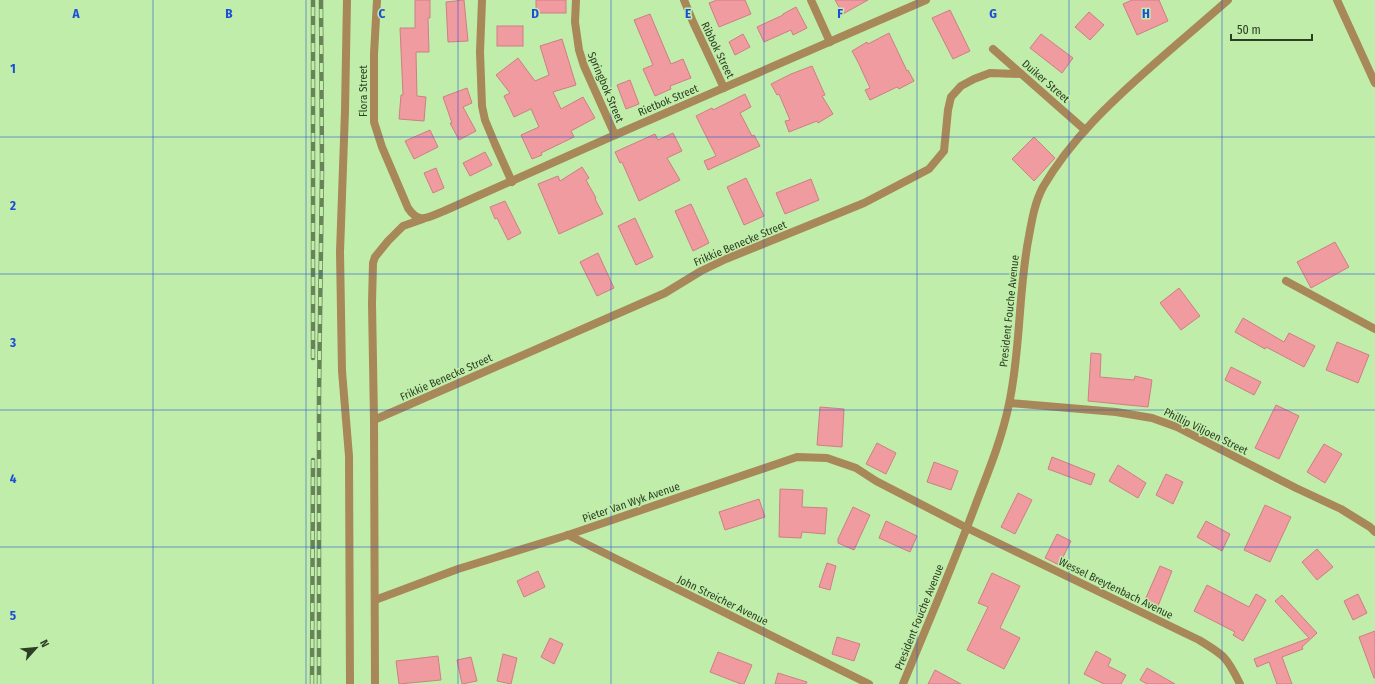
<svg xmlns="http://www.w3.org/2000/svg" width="1375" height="684" font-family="'Fira Sans Condensed',sans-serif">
<rect width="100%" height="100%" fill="#c0edaa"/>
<g fill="#ef9ba0" stroke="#cf7e84">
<polygon points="415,0 430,0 430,18 428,18 429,52 416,52 417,96 426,97 424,121 399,119 401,95 403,95 400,28 415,28"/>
<polygon points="464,0 468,41 448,42 446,2"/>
<rect x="536" y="0" width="30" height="13"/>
<polygon points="717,0 745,0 751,14 719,27 709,3"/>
<polygon points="835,0 868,0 843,14"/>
<polygon points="1132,0 1159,0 1168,21 1137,35 1123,4"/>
<polygon points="796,7 807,28 793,35 791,30 764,42 757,27 783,15 783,14"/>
<polygon points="950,10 970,51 953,59 932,18"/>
<polygon points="1089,12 1104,25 1090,40 1075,27"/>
<polygon points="650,14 671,64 683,59 691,78 670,86 671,89 655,96 643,69 653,65 634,20"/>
<rect x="497" y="26" width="26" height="20"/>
<polygon points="889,33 907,71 908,70 914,81 899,89 897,87 870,100 865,90 870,88 858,62 852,51 867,42 868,44"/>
<polygon points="743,34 750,47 735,55 729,42"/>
<polygon points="1041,34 1073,58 1062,73 1030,48"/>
<polygon points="562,39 576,85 553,92 561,109 583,97 595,118 571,131 574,137 541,153 542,155 532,159 521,135 539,127 531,109 514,117 504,96 510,93 496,75 518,58 535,81 549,75 540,46"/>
<polygon points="812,66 825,95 822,96 833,114 818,123 817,121 789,132 785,121 790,120 779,94 777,95 771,84 791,74"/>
<polygon points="630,80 639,104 626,109 617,85"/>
<polygon points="467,88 472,103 463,107 476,131 459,140 450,123 452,123 443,97"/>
<polygon points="745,94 751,107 740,113 752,136 754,135 760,146 708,170 704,161 716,156 696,116 712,108 713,110"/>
<polygon points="430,130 438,147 414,159 405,141"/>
<polygon points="673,133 682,151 667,158 680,180 639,201 622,162 620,163 615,152 655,134 658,140"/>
<polygon points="1034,137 1055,158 1034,181 1012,159"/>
<polygon points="485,152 492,165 470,176 463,163"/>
<polygon points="582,167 589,178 586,180 596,198 595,199 603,214 559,234 538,184 558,176 560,181"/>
<polygon points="436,168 444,188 433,193 424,173"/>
<polygon points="746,178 764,216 744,225 727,187"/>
<polygon points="811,179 819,200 785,214 776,193"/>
<polygon points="505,201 521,233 508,240 497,218 495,219 490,207"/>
<polygon points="691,204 709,243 693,251 675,211"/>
<polygon points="635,218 653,257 636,265 618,226"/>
<polygon points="1335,242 1349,267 1311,288 1297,262"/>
<polygon points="598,253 614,288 597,296 580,262"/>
<polygon points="1179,288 1200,316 1181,330 1160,303"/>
<polygon points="1243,318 1284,342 1289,333 1315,346 1304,367 1266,347 1265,349 1235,332"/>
<polygon points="1337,342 1369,355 1358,383 1326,370"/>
<polygon points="1091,353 1101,354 1100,377 1134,380 1135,376 1152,380 1148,407 1088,401"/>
<polygon points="1231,367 1261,382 1254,395 1225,380"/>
<polygon points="1276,405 1299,416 1279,459 1255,448"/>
<polygon points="820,407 844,409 842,447 817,445"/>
<polygon points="877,443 896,453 886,474 866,464"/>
<polygon points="1324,444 1342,454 1325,483 1307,472"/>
<polygon points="1052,457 1095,474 1091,485 1048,469"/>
<polygon points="934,462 958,471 951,490 927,482"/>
<polygon points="1118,465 1146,483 1138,498 1109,481"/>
<polygon points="1166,474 1183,482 1173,504 1156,495"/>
<polygon points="780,489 803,490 802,507 827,508 825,534 802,532 801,538 779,537"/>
<polygon points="1018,493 1032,500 1015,534 1001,527"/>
<polygon points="759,499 765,517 725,530 719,512"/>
<polygon points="1265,505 1291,517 1270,562 1244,550"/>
<polygon points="853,507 870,515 854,550 838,543 838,539"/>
<polygon points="886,521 917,536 910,552 879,538"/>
<polygon points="1206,521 1230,534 1222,551 1197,537"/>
<polygon points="1057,534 1071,541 1059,565 1045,558"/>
<polygon points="1317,549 1333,567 1317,580 1302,562"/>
<polygon points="827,563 836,566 830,590 819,587"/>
<polygon points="1160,566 1172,571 1158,606 1145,600"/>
<polygon points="538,571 545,587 524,597 517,581"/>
<polygon points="992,573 1020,586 1000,628 1020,638 1004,669 967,650 988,607 978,603"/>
<polygon points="1207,585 1249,607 1256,594 1266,600 1243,641 1233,635 1235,632 1194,611"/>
<polygon points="1358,594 1367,613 1353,620 1344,601"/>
<polygon points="1282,595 1317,633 1302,647 1303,649 1282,657 1292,684 1277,684 1269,662 1257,667 1254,659 1309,638 1275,601"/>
<polygon points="1375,631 1375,678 1374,678 1359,637"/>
<polygon points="837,637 860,644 854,661 832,654"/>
<polygon points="550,638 563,644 554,664 541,657"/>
<polygon points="1096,651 1111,659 1108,666 1126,675 1121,684 1104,684 1084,674"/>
<polygon points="718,652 752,665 744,684 741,684 710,672"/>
<polygon points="503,654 517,658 511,684 497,681"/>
<polygon points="438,656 441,680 399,684 396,661"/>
<polygon points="471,657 477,681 462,684 457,660"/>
<polygon points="1147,668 1175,684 1147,684 1140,680"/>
<polygon points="935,670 961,684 928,684"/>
<polygon points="778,673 807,682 806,684 775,684"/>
</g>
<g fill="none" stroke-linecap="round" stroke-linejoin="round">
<g stroke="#a88758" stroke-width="8">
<polyline points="347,0 345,111 340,252 342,371 349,456 350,684"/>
<path d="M377,0L374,54V122L382,147L408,208C419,225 428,217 444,211L615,135L926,0"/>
<polyline points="482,0 480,52 482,106 485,120 495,144 512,182"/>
<polyline points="576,0 575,22 579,50 584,66 615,135"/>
<polyline points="684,0 693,22 724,88"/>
<polyline points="811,0 830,42"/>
<polyline points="1337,0 1375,83"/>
<polyline points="993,49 1085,130"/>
<polyline points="1286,281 1375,329"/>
<polyline points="1010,403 1116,412 1152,418 1177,427 1296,488 1341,509 1370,527 1375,532"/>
<polyline points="374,420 665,293 701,271 726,259 864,203 929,169 944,151 948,110 951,97 961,86 974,79 990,73 1021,74"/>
<polyline points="568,535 869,684"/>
<path d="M375,600L458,569L568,535L797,457L827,458L856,468L876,481L967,528L1199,640C1224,655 1227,657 1240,684"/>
<polyline points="375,684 374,420 372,303 373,263 375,257 388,241 403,226 423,219"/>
<path d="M903,684C928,623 954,563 977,501C989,470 1002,438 1009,404C1021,349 1018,291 1029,236C1032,219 1035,202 1043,187C1071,139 1112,101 1153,65C1178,43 1203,22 1228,0"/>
</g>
<g stroke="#678459" stroke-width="4.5">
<g id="rail">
<polyline points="313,358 313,0"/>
<polyline points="312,684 313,460"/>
<polyline points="319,684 319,394 322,171 321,0"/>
</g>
</g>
<use href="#rail" stroke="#c0edaa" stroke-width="3" stroke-dasharray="9" stroke-linecap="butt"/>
</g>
<path fill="none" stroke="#1d4ed8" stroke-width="1" stroke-opacity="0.55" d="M153,0V684M306,0V684M458,0V684M611,0V684M764,0V684M917,0V684M1069,0V684M1222,0V684M0,137H1375M0,274H1375M0,410H1375M0,547H1375"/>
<g text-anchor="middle" stroke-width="3" stroke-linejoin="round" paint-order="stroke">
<g font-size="11" fill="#2c3e23" stroke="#c0edaa">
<text transform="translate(718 50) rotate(64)" y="4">Ribbok Street</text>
<text transform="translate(1046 81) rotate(41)" y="4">Duiker Street</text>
<text transform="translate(606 87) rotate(67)" y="4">Springbok Street</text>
<text transform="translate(363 91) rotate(-90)" y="4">Flora Street</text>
<text transform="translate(668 100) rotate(-23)" y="4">Rietbok Street</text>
<text transform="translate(740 243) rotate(-23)" y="4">Frikkie Benecke Street</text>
<text transform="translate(1009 311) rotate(-84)" y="4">President Fouche Avenue</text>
<text transform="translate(446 377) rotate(-24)" y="4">Frikkie Benecke Street</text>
<text transform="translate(1206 431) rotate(26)" y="4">Phillip Viljoen Street</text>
<text transform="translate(631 502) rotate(-19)" y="4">Pieter Van Wyk Avenue</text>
<text transform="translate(1116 588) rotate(26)" y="4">Wessel Breytenbach Avenue</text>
<text transform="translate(723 600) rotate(26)" y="4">John Streicher Avenue</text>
<text transform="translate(919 617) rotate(-68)" y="4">President Fouche Avenue</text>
</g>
</g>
<g font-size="13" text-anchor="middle" font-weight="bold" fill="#1d4ed8" stroke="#c0edaa" stroke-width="3" stroke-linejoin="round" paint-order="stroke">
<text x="76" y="18">A</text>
<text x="229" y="18">B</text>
<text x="382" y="18">C</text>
<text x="535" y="18">D</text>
<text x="688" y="18">E</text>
<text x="840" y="18">F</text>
<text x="993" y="18">G</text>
<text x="1146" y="18">H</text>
<text x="13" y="73">1</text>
<text x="13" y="210">2</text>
<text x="13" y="347">3</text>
<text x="13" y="483">4</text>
<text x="13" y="620">5</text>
</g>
<g transform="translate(36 648) rotate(63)" stroke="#c0edaa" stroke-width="3" paint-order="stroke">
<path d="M0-3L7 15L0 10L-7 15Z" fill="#2c3e23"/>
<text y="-6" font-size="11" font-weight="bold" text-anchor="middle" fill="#2c3e23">N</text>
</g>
<path d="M1231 34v6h81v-6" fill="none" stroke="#2c3e23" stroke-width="2"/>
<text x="1237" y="34" font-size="12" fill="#2c3e23" stroke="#c0edaa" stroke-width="3" paint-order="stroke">50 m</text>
</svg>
